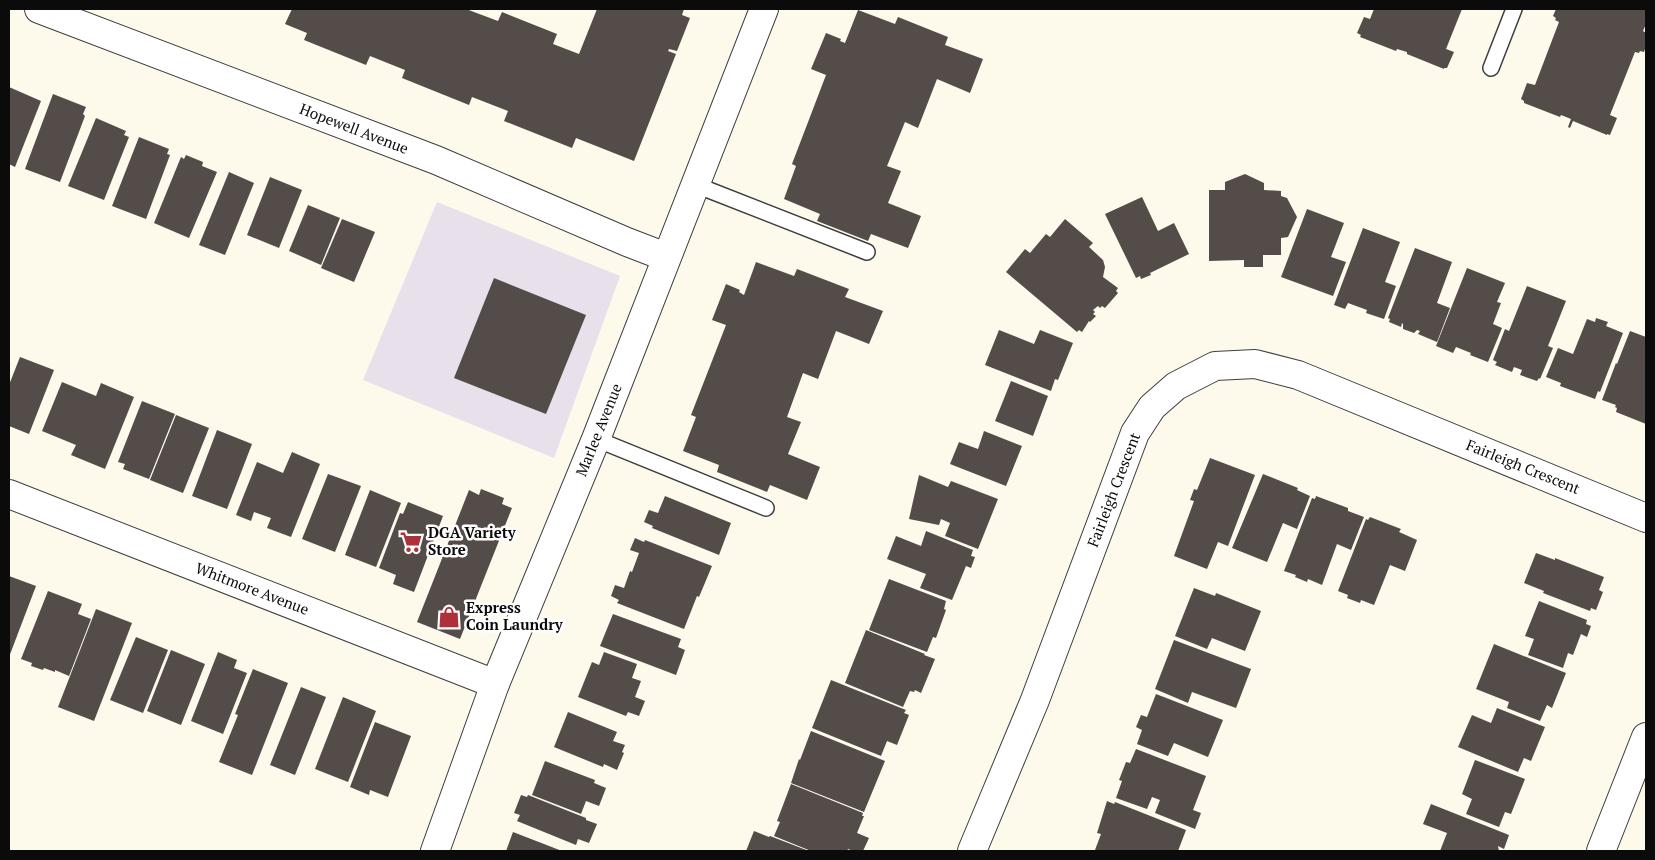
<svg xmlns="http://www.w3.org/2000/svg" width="1655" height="860" font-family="'PT Serif',serif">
<rect width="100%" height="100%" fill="#fdf9eb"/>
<polygon fill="#e8e0ea" points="437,202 620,276 554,458 363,380"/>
<g fill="#534c49">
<polygon points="292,9 466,9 498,21 502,12 557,34 553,44 579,54 597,9 684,9 682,15 690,18 677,51 669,49 668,51 676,54 634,161 576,138 572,148 504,121 508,111 472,97 469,105 402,78 405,70 370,56 366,65 304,40 307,33 285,24"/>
<polygon points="1374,9 1462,9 1446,49 1454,52 1447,68 1444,68 1444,69 1407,54 1407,52 1397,49 1396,51 1360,37 1361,35 1357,33 1364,17 1370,19"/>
<polygon points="1556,9 1646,9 1646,24 1643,31 1646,33 1646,46 1644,52 1640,51 1639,53 1635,52 1610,115 1617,118 1610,135 1607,134 1607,135 1573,121 1570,128 1568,127 1571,119 1561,115 1560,117 1524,103 1524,101 1521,99 1527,83 1535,85 1559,22 1555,20 1556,18 1553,16"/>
<polygon points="858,10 895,24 898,17 948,37 945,45 983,59 970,93 937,79 918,128 905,122 887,166 901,171 888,203 921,216 908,248 871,234 868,241 817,221 820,214 784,199 796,166 792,164 826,75 811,69 826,33 841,39 840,41 845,43"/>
<polygon points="9,87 41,101 15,167 9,164"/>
<polygon points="53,94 86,107 83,114 85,116 60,182 25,169"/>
<polygon points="96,118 126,131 124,135 129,137 104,200 68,186"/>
<polygon points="139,137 169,149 167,154 170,155 146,219 112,206"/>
<polygon points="186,155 203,162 202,166 217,172 189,238 154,223 181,157 184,159"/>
<polygon points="229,172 254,183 225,255 199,245"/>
<polygon points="1245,174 1264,183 1264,190 1281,191 1281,196 1287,198 1297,217 1288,237 1281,238 1281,255 1263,255 1263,267 1244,267 1244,260 1209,261 1209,190 1225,190 1225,182"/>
<polygon points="270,177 302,190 279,248 247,235"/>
<polygon points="1142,197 1158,231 1174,223 1189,254 1150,273 1151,275 1141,279 1140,276 1136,278 1105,214"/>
<polygon points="308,205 340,218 321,265 289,251"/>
<polygon points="1307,209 1344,223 1331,257 1346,262 1333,296 1281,277"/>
<polygon points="342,219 375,232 354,282 321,268"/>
<polygon points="1065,219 1093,243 1089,247 1103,260 1105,267 1103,277 1118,288 1116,291 1118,293 1105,308 1102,306 1100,308 1098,306 1093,310 1095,312 1093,314 1096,316 1090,322 1089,321 1082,332 1079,330 1077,332 1006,272 1025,249 1030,253 1046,234 1050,237"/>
<polygon points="1363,228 1400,242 1385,282 1396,286 1384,319 1366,313 1367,310 1348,303 1345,309 1334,305"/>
<polygon points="1415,248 1452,262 1437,303 1450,308 1437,342 1418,334 1420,331 1417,330 1414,333 1403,329 1403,324 1402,323 1401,327 1389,322 1390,319 1388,318"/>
<polygon points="756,262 794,276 797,269 849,289 845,297 883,311 869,344 836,331 818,379 803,373 787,417 801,422 788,454 820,467 807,500 770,485 767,492 717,472 719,465 683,451 696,417 691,415 726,325 712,320 726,284 740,290 739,292 744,295"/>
<polygon points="1467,268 1505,283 1497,302 1501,303 1493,324 1502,328 1488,362 1470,355 1471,353 1456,347 1453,353 1436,346"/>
<polygon points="494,278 586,315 546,414 454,378"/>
<polygon points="1527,286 1566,301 1548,346 1553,348 1540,379 1539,378 1537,381 1520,375 1522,370 1514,367 1512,372 1495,365 1497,362 1493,360 1505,329 1509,331"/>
<polygon points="1596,318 1608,322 1606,326 1623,333 1600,392 1598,391 1595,399 1560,386 1561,383 1546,377 1558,348 1573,354 1587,319 1595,322"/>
<polygon points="999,330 1034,344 1040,330 1073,343 1058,380 1055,379 1051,391 985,365"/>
<polygon points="1630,331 1646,337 1646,424 1616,412 1617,408 1615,407 1616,405 1602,400 1616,363 1617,364"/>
<polygon points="20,357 54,370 29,434 9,426 9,385"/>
<polygon points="1011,381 1048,396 1033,436 995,421"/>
<polygon points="62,382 96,396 101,383 134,397 105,469 71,455 76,445 42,431"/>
<polygon points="142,401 175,414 149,479 123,469 125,464 118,462"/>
<polygon points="176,415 209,428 183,493 150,480"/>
<polygon points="217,430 252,444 227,509 192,496"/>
<polygon points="984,431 1022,446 1006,486 950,464 959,442 978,449"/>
<polygon points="292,452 320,464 291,537 267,528 271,518 254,512 251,521 236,515 257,462 283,473"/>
<polygon points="1210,458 1255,475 1228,546 1218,542 1207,569 1174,556 1194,501 1190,500 1194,489 1197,490"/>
<polygon points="328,474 361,486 335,552 302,539"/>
<polygon points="1263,474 1298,488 1297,490 1310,496 1297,529 1283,523 1267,562 1232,548"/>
<polygon points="919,475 948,487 951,481 998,499 978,549 945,536 950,523 941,519 939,525 909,519"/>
<polygon points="481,489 504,498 502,504 512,508 460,639 417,622 469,490 479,495"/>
<polygon points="370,490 401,503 376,567 345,555"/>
<polygon points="665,496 731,523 719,555 652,528 653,526 644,522 649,510 658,513"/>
<polygon points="1316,496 1348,508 1348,511 1364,517 1351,550 1337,544 1322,585 1308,579 1307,582 1295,577 1296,575 1284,571 1312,498 1315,499"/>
<polygon points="408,502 443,516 414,592 393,584 396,575 379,568 400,513 403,514"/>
<polygon points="1370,517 1401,529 1399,532 1417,540 1405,571 1390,565 1374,605 1361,600 1360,603 1347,598 1348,595 1338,591 1366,519 1368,520"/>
<polygon points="926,531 973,550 971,556 975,557 971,568 966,566 952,600 920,588 926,574 887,559 896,536 921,546"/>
<polygon points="635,538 644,542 645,540 712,566 699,597 697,596 684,629 617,603 619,600 611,596 615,585 624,588 630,571 632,572 639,553 630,550"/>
<polygon points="1536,553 1555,560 1555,558 1604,577 1599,590 1603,592 1596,610 1591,608 1590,611 1543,593 1544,591 1524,583"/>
<polygon points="9,576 36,586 9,657"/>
<polygon points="889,579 946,601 944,609 946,610 936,638 933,637 927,652 869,630"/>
<polygon points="1194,588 1215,596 1216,593 1261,611 1245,651 1212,638 1207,649 1175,636"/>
<polygon points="48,591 82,604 78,614 91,619 69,676 55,670 55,672 44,668 43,670 31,666 32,663 21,659"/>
<polygon points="1539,601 1587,620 1586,624 1591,626 1587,637 1581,634 1573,655 1568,653 1563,668 1528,655 1534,639 1525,636"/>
<polygon points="96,609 132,623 94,721 58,707"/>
<polygon points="613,614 681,639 678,647 685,650 676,675 600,646"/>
<polygon points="866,630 925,654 924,655 935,659 921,693 915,690 914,692 910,691 903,707 845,683"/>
<polygon points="136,637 168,650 143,713 110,700"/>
<polygon points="1174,640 1251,669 1236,708 1192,692 1188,703 1155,689"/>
<polygon points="1494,644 1566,673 1552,708 1547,705 1540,721 1507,708 1509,702 1476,689"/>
<polygon points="171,650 205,664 181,725 147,711"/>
<polygon points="218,652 237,660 234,668 247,673 223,734 191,721"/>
<polygon points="604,652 637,664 632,678 641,681 635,697 645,701 639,716 628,712 626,716 578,697 592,662 599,665"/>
<polygon points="253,669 288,683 252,775 219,762 238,715 235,714"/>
<polygon points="831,680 906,710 904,713 909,715 897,745 887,741 881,756 812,728"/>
<polygon points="301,687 326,697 295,775 270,765"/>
<polygon points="1156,694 1223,720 1208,757 1174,743 1168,756 1137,744 1142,730 1136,727 1141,715 1147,717"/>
<polygon points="343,697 376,711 348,782 315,769"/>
<polygon points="1497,708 1545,727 1531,761 1524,758 1518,772 1458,747 1472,715 1491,723"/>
<polygon points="568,712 617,732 613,741 625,745 622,752 624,753 617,770 604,764 603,767 554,747"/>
<polygon points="375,722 411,736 388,797 370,790 369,795 350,787"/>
<polygon points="811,731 885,761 864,812 791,783 799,759 800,760"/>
<polygon points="1136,749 1206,776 1193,810 1201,813 1195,829 1155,813 1160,800 1152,797 1147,809 1116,798 1122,781 1119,780 1126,762 1130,763"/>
<polygon points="1475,760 1525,779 1511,814 1505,812 1499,827 1466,814 1472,799 1462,794"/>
<polygon points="545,761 595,780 594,783 606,788 599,806 586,801 581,814 532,795"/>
<polygon points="791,784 863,813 862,816 864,816 857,833 869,838 863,851 853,851 848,849 847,851 811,851 774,836 780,822 777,821"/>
<polygon points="521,795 527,797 528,795 586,818 586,820 597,824 589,843 578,839 576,845 517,821 520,815 514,813"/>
<polygon points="1107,801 1114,804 1115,802 1186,830 1178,851 1095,850 1101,834 1097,833"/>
<polygon points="1431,804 1509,835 1504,849 1498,846 1499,851 1440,851 1447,833 1423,824"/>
<polygon points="754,831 769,837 770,836 809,851 746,851"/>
<polygon points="513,832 562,851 506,851"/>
</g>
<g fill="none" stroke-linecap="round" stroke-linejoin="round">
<g stroke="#3e3e3e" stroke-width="18">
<g id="service">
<polyline points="1491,68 1514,9"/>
<polyline points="696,185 867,252"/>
<polyline points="596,439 766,508"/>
</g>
</g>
<g stroke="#3e3e3e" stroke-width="30">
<g id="minor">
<polyline points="39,9 436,160 627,242 666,257"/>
<polyline points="9,494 495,684"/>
<polyline points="972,851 1035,700 1135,433 1152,407 1176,386 1215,366 1255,364 1298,375 1646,518"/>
<polyline points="1601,851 1646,737"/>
</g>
</g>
<g stroke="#3e3e3e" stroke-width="30">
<polyline id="tertiary" points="435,851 495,684 596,439 764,9"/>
</g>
<use href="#service" stroke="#fff" stroke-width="15"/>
<use href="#minor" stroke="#fff" stroke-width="28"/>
<use href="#tertiary" stroke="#fff" stroke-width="28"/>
</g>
<defs>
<g id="supermarket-bare" transform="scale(1.725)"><path d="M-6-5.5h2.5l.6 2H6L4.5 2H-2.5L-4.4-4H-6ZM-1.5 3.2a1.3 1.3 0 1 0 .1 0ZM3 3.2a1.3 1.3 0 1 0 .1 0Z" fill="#ae303b" stroke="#fff" stroke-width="2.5" paint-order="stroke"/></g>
<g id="shop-bare" transform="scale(1.725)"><path d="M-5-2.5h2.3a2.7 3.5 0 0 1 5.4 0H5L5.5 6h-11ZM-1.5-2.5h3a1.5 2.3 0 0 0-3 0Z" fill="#ae303b" stroke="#fff" stroke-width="2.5" paint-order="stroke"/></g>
</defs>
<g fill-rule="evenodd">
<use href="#supermarket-bare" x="411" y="542"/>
<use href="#shop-bare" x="449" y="617"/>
</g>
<g text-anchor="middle" stroke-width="5" stroke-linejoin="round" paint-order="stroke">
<g font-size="15" fill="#0b0b0b" stroke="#fff">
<text transform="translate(354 129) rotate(21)" y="5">Hopewell Avenue</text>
<text transform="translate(599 430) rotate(-68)" y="5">Marlee Avenue</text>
<text transform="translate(1523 467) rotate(22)" y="5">Fairleigh Crescent</text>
<text transform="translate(1114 490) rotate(-69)" y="5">Fairleigh Crescent</text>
<text transform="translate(252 589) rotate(21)" y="5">Whitmore Avenue</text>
</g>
<g font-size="15" font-weight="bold" fill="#0b0b0b" stroke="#fff" text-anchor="start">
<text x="428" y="538">DGA Variety<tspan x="428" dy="17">Store</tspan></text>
<text x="466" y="613">Express<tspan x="466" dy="17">Coin Laundry</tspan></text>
</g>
</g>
<rect width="1655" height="860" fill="none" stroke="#0b0b0b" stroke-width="20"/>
</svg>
